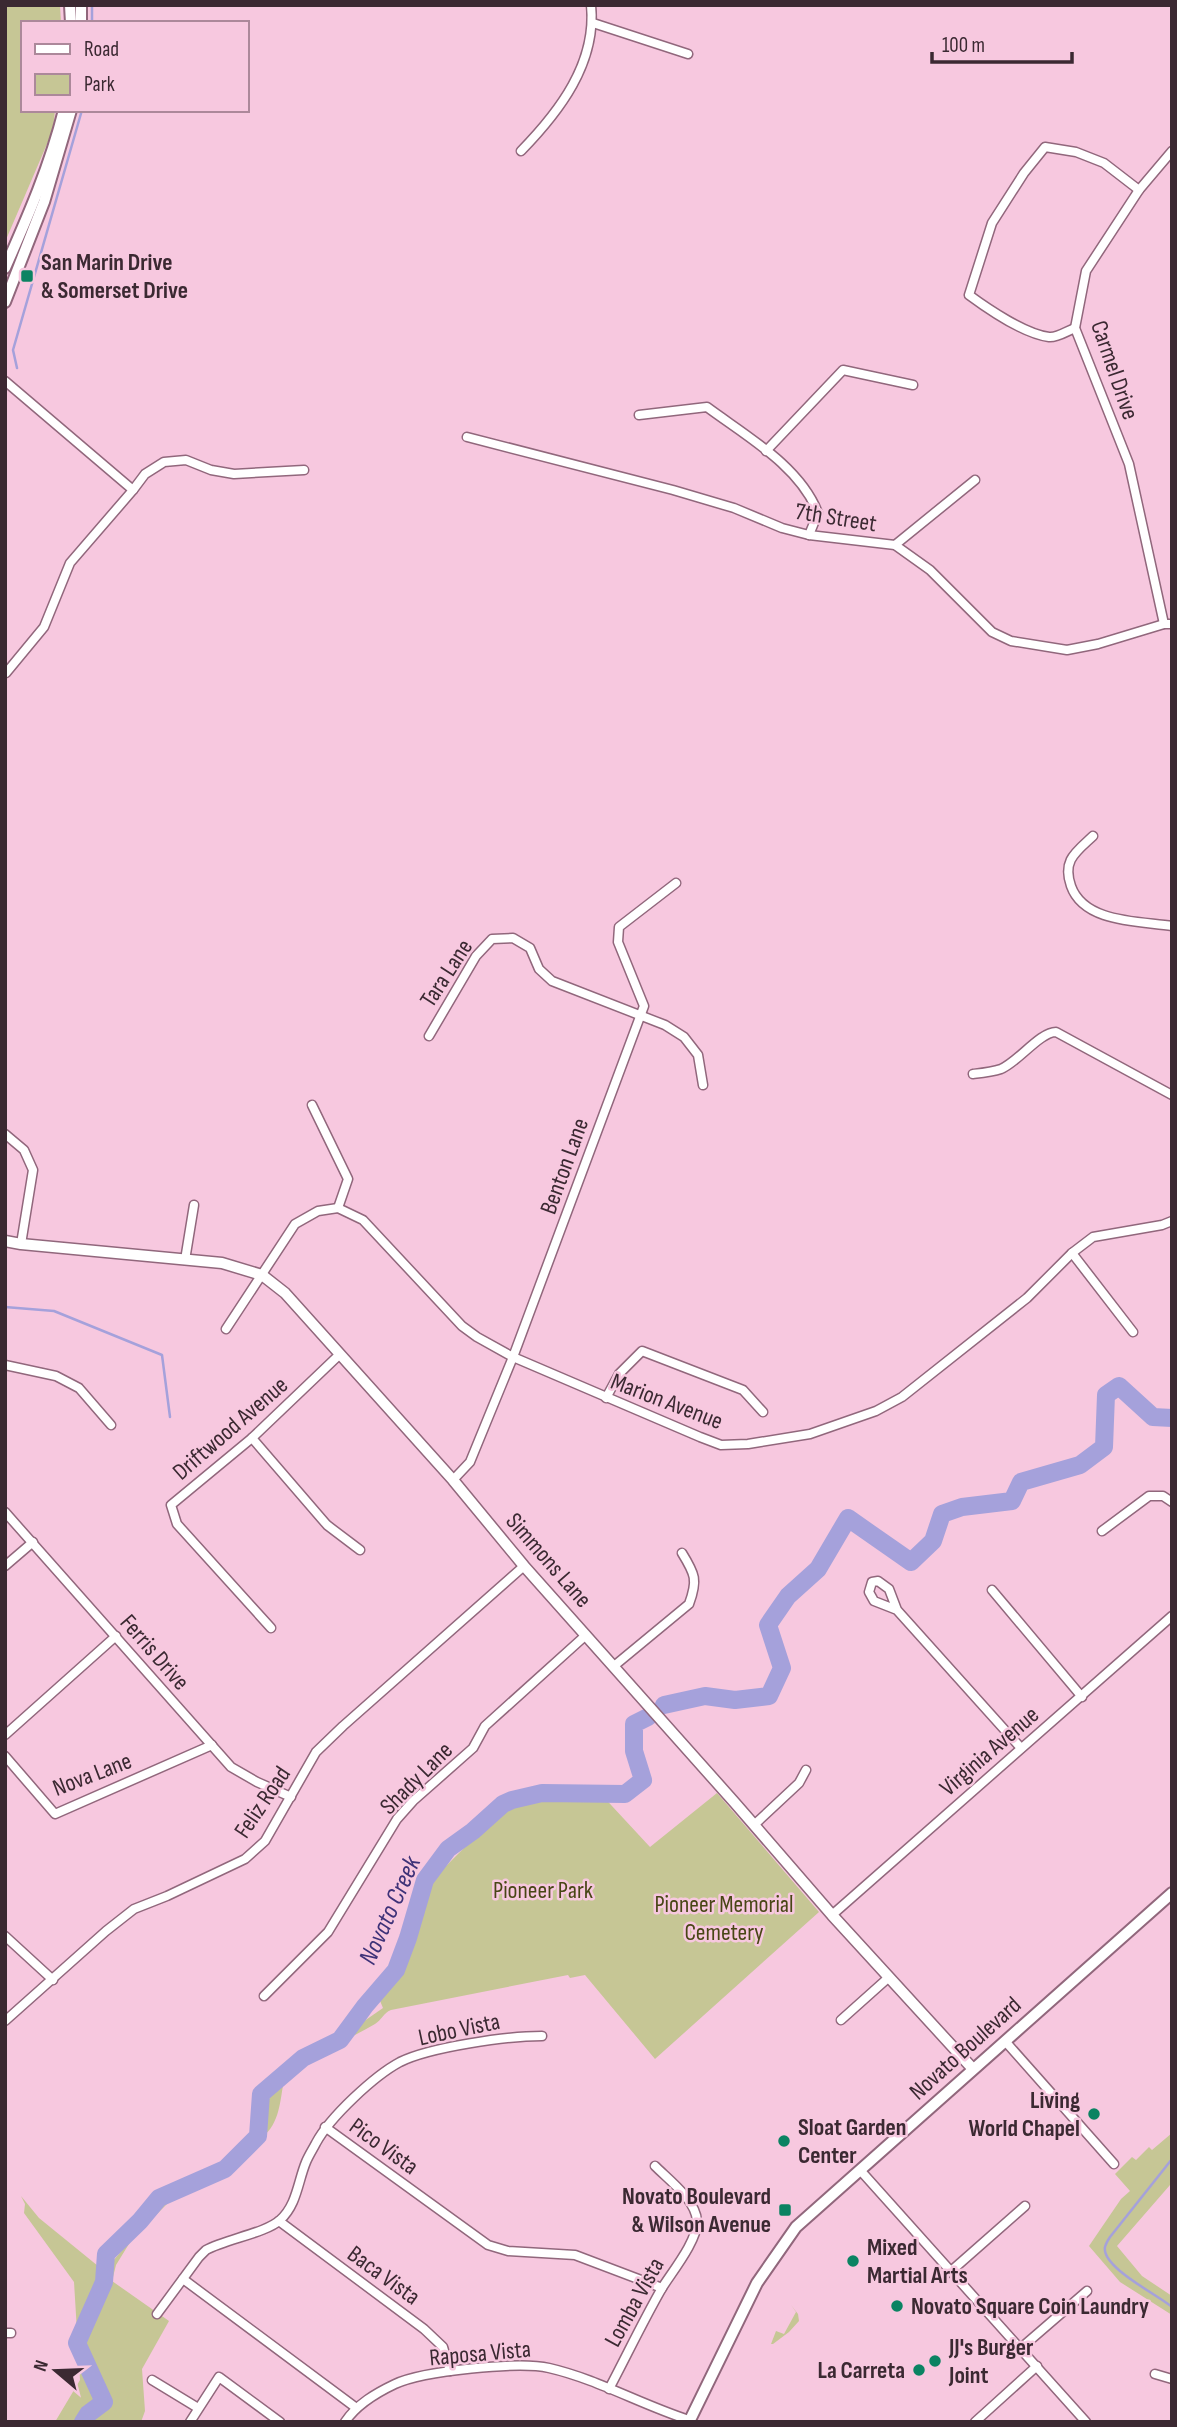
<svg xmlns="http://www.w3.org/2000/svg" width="1177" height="2427" font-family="'Sofia Sans Condensed',sans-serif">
<rect width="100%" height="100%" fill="#f7c8df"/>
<g fill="#c6c695">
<polygon points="5,5 60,5 61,23 23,23 23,110 55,110 53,130 5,242"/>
<path d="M573,1788L599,1792L650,1847L717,1793L819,1912L655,2059L585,1975L570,1978L568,1975L391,2010C383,2013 382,2020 375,2024C341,2043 315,2055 284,2080C280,2100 280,2124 262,2137L254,2123L282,2078L383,2008L378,1996L385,1986L420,1901L440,1872L464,1848L482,1818L512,1800H551Z"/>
<polygon points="1172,2133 1172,2180 1170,2185 1117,2246 1142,2276 1172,2296 1172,2315 1120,2282 1089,2246 1121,2199 1130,2191 1115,2174 1132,2157 1136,2160 1149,2147 1152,2150"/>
<path d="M252,2152L235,2168L217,2181L187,2189L170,2201L132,2239L116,2265L112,2281L169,2321L142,2369L145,2411L141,2422H55L80,2380L74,2282L24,2213L25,2204L21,2196L39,2218L98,2266L107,2268C137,2232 167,2199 204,2171L208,2175Z"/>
<polygon points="791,2305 798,2314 799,2321 789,2332 773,2344 771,2344 776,2331 784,2334 796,2312"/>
</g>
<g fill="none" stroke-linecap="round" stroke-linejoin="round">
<g stroke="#a5a1db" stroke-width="2.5">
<polyline points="92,23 92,5"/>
<polyline points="17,368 13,350 82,110"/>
<polyline points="5,1307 54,1311 162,1355 170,1417"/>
<path d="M1172,2159L1110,2237C1108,2240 1106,2243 1105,2247C1101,2267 1158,2295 1172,2307"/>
</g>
<g stroke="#a5a1db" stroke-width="18">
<polyline points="664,1705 705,1696 735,1700 769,1696 782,1668 768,1625 788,1596 818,1569 848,1518 911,1562 933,1541 942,1514 962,1507 1012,1501 1021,1482 1080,1465 1104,1447 1106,1395 1119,1386 1153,1417 1172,1418"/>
<polyline points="83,2422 88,2414 104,2402 77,2343 104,2282 106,2254 140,2221 159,2198 225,2169 258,2136 261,2094 303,2058 340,2040 365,2006 396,1970 408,1938 425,1880 448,1849 473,1831 503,1804 512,1800 542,1793 625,1794 643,1780 634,1751 634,1724 648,1717"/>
</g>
<g stroke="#91677c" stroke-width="11">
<g id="minor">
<polyline points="593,23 688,54"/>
<path d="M521,151C559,112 597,63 591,5"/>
<path d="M1075,328C1067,331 1057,338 1049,337C1025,334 988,309 969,295L992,223L1024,173L1045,147L1076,152L1104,163L1139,190"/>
<polyline points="5,381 133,490"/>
<path d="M639,415L707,407C746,436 800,466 818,513L809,535"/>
<polyline points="467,437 673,490 734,508 782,528 809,535 895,545 930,570 992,632 1011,641 1067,650 1098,644 1164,624 1172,624"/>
<polyline points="766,451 843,370 913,385"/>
<polyline points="895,545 975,480"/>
<polyline points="1164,624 1129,464 1075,328 1086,271 1139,190 1172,151"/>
<polyline points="6,673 44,627 70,563 133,490 145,474 164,462 186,460 211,470 234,474 304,470"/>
<path d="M1093,836C1076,852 1062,860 1071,886C1084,923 1139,921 1172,926"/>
<polyline points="429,1036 476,956 492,939 513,938 530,948 539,969 552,981 665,1025 684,1037 698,1055 703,1085"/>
<path d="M973,1074C982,1073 992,1072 1001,1069C1018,1062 1040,1032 1056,1032L1172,1095"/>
<polyline points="312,1105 348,1179 338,1208"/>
<polyline points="5,1134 24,1150 33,1170 21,1244"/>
<polyline points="1072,1253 1133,1332"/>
<polyline points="185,1260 194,1205"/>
<polyline points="226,1329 295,1224 318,1211 338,1208 363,1220 462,1326 477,1337 513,1357 700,1437 721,1445 748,1444 810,1434 876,1411 902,1397 1027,1298 1072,1253 1093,1237 1162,1225 1172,1221"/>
<polyline points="5,1365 56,1376 79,1388 111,1425"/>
<polyline points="606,1398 619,1374 642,1351 743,1390 763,1412"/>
<polyline points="252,1438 327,1525 360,1550"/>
<polyline points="453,1480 470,1462 513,1357 644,1006 618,942 619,927 676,883"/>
<polyline points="5,1512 231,1767 257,1782 291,1797"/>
<polyline points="1102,1531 1149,1496 1163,1496 1172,1502"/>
<polyline points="5,1566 33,1542"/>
<polyline points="992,1590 1082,1697"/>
<polyline points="897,1610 874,1601 869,1592 872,1582 878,1581 889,1589 897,1610 1021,1748"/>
<polyline points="271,1628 177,1524 171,1505 252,1438 339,1355"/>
<path d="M614,1666L689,1604C698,1580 695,1574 682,1553"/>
<polyline points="5,1735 116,1636"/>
<polyline points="5,1756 55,1814 212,1745"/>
<polyline points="754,1825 799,1783 806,1770"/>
<polyline points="832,1915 1172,1616"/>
<polyline points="5,1936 53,1980"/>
<polyline points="264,1996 328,1932 397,1819 413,1801 473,1748 485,1726 586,1635"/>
<polyline points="841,2020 888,1978"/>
<polyline points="5,2021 106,1931 134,1909 167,1896 245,1859 265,1841 316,1752 343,1726 524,1566"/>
<polyline points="1005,2041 1114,2164"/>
<polyline points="325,2127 488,2245 508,2251 575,2255 662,2288"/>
<polyline points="860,2170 1086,2422"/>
<polyline points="279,2221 424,2329 443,2347 450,2371"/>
<polyline points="950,2272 1025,2206"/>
<polyline points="183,2279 355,2407"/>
<path d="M157,2314L199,2257L206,2250C226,2239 266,2233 280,2220C297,2205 298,2181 306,2162C309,2155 313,2149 316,2143C330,2117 374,2076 400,2062C430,2047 508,2036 542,2036"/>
<polyline points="5,2333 11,2333"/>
<polyline points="1021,2348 1087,2291"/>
<polyline points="1155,2374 1172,2379"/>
<polyline points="152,2380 198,2408"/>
<path d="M609,2389C627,2355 643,2321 662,2288C672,2272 698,2240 697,2221C696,2200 669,2180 655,2166"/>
<polyline points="190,2422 219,2377 280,2422"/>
<path d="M345,2422C357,2404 376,2393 395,2384C423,2371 519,2361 549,2368C597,2379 642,2405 689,2420"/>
<polyline points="975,2422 1037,2366"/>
</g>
</g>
<g stroke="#91677c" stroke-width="13">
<polyline id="tertiary" points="5,1241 21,1244 222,1263 262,1275 285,1293 453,1480 524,1566 735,1803 832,1915 973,2069"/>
</g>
<g stroke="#91677c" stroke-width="14">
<g id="secondary">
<polyline points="70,5 71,23"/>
<polyline points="81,23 81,5"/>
<path d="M5,268C28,216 50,166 64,110"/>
<polyline points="5,302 44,202 71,110"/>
<polyline points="689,2422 757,2283 796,2227 1172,1893"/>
</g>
</g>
<use href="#minor" stroke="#fff" stroke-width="8"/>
<use href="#tertiary" stroke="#fff" stroke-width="10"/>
<use href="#secondary" stroke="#fff" stroke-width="10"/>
</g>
<g fill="#0b8362" stroke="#f7c8df" stroke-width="2.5">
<rect x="20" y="269" width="14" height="14" rx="3.5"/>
<circle cx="1094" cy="2114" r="7"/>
<circle cx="784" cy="2141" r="7"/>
<rect x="778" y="2203" width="14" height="14" rx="3.5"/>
<circle cx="853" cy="2261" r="7"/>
<circle cx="897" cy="2306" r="7"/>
<circle cx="935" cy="2361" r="7"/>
<circle cx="919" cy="2370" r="7"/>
</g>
<g text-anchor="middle" stroke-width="5" stroke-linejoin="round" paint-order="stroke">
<g font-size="24" font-weight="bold" fill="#3b2932" stroke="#f7c8df" text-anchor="start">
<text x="41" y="270">San Marin Drive<tspan x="41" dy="28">&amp; Somerset Drive</tspan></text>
<text x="1080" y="2108" text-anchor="end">Living<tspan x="1080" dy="28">World Chapel</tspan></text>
<text x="798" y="2135">Sloat Garden<tspan x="798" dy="28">Center</tspan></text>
<text x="771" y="2204" text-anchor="end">Novato Boulevard<tspan x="771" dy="28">&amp; Wilson Avenue</tspan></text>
<text x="867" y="2255">Mixed<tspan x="867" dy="28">Martial Arts</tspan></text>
<text x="911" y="2314">Novato Square Coin Laundry</text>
<text x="949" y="2355">JJ's Burger<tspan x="949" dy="28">Joint</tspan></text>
<text x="905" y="2378" text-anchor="end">La Carreta</text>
</g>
<g font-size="24" fill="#3b2932" stroke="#f7c8df">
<text transform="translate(1115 370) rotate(71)" y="8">Carmel Drive</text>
<text transform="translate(836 517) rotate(9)" y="8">7th Street</text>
<text transform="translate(446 973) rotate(-57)" y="8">Tara Lane</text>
<text transform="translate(564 1166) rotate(-70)" y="8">Benton Lane</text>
<text transform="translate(667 1401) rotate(21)" y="8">Marion Avenue</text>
<text transform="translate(230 1428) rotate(-41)" y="8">Driftwood Avenue</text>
<text transform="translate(549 1560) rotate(49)" y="8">Simmons Lane</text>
<text transform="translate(155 1652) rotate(49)" y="8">Ferris Drive</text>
<text transform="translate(989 1751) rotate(-41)" y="8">Virginia Avenue</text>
<text transform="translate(92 1774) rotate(-21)" y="8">Nova Lane</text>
<text transform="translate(416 1778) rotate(-45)" y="8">Shady Lane</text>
<text transform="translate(262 1802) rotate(-56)" y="8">Feliz Road</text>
<text transform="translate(459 2029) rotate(-12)" y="8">Lobo Vista</text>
<text transform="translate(965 2048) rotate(-42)" y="8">Novato Boulevard</text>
<text transform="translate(384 2146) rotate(36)" y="8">Pico Vista</text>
<text transform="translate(384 2275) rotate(36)" y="8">Baca Vista</text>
<text transform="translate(634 2302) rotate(-61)" y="8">Lomba Vista</text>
<text transform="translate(480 2353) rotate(-5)" y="8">Raposa Vista</text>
</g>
<g font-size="24" fill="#484615" stroke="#f7c8df">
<text x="543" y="1898">Pioneer Park</text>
<text x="724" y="1912">Pioneer Memorial<tspan x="724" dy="28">Cemetery</tspan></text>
</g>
<g font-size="26" font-style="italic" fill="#3e3278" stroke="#f7c8df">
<text transform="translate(389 1910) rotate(-66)" y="9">Novato Creek</text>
</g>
</g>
<rect width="1177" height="2427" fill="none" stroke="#3b2932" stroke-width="14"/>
<rect x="21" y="21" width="228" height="91" fill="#f7c8df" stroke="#ac889a" stroke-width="2"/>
<rect x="35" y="44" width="35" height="10" fill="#ffffff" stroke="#ac889a" stroke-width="2"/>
<text x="84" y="56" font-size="21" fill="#3b2932">Road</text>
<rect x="35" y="74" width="35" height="21" fill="#c6c695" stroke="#ac889a" stroke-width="2"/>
<text x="84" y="91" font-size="21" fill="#3b2932">Park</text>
<g transform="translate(56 2371) rotate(289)" stroke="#f7c8df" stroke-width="5" paint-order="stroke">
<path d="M0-5L12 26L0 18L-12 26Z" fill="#3b2932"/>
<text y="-10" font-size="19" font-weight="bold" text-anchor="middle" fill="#3b2932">N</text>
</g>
<path d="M932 52v10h140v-10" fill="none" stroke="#3b2932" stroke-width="3.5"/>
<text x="942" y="52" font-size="21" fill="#3b2932" stroke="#f7c8df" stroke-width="5" paint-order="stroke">100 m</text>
</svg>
